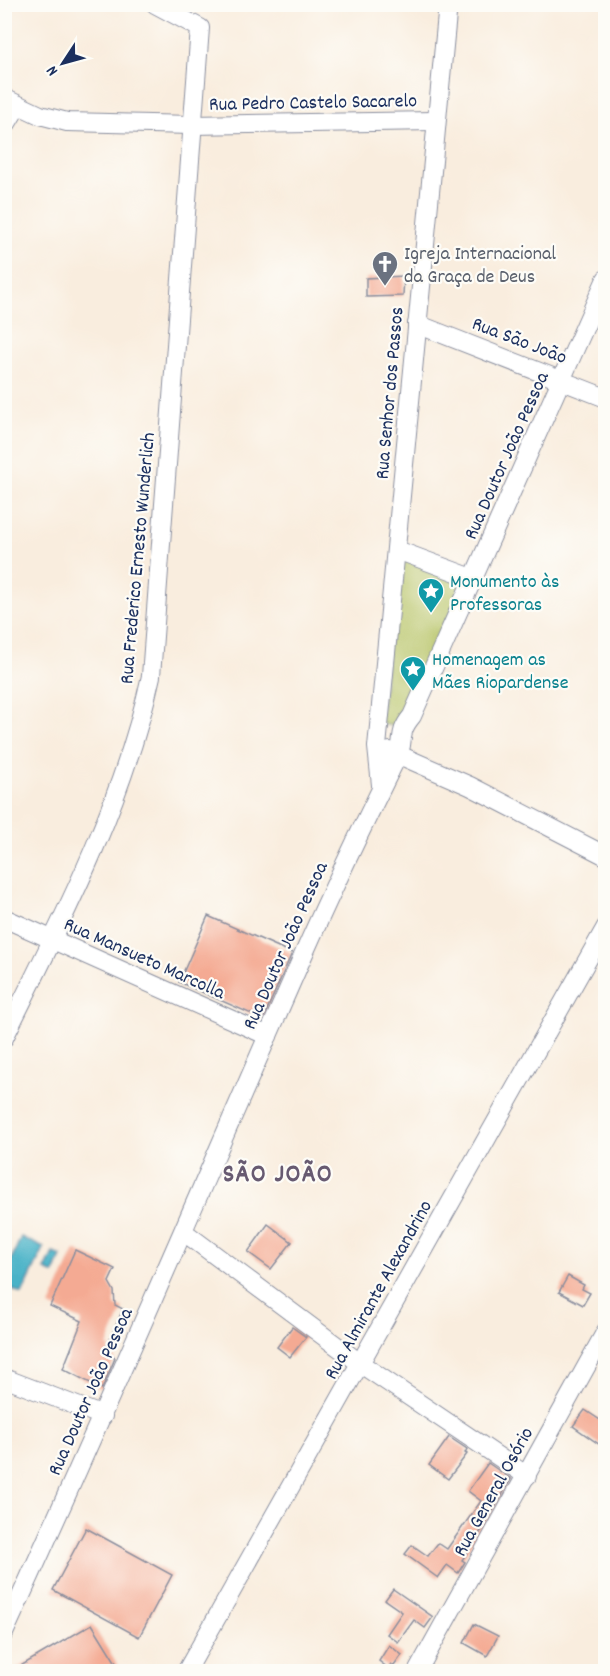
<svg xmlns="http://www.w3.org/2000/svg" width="610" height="1676" font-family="Dekko,sans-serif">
<rect width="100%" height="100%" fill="#fdfcf7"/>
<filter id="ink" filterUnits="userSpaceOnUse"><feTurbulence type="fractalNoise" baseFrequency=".0167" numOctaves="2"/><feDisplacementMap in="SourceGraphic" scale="12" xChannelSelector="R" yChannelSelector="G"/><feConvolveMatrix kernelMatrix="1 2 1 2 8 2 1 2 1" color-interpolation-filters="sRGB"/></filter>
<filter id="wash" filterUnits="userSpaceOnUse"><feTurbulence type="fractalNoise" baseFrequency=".008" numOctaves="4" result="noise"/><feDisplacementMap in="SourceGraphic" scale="24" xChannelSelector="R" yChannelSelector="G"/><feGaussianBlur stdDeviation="1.35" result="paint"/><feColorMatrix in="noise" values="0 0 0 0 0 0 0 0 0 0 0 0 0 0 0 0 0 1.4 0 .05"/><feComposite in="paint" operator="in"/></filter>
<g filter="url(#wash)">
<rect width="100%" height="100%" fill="#f9edde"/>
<polygon fill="#b5c264" stroke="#687861" stroke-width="1.5" points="398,551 473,580 402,727 380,724"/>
<g fill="#49b2c7" stroke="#327092" stroke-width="1.5">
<polygon points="21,1237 44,1248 22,1294 4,1286 5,1274"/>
<polygon points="53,1253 61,1256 54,1274 45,1270"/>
</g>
<g id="blocks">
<g fill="#f4aa93">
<polygon points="404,276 403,296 366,297 366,278"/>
<polygon points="208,916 292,953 263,1019 179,982"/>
<polygon points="268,1224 292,1242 271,1269 248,1252"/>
<polygon points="75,1250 115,1269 109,1282 114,1291 115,1305 123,1309 107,1346 110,1347 108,1354 115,1358 102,1389 63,1369 82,1321 50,1306"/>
<polygon points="568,1276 584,1285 582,1289 590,1293 583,1305 559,1292"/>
<polygon points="292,1327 306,1337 290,1357 277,1347"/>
<polygon points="585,1410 606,1424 606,1449 573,1426"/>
<polygon points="449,1437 467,1449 465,1453 467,1454 448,1479 429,1465"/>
<polygon points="488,1463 511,1479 485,1525 462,1560 465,1562 458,1573 447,1565 438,1578 405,1554 412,1545 428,1556 438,1543 447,1549 481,1501 468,1491"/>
<polygon points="86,1528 172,1575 139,1637 53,1590"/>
<polygon points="393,1589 433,1617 425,1628 414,1620 398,1642 387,1634 402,1612 385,1600"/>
<polygon points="92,1624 121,1671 12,1671"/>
<polygon points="474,1624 498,1636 487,1656 464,1643"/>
<polygon points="389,1645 402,1655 394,1666 391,1664 388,1668 379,1661"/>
</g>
</g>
</g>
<g filter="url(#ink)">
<use href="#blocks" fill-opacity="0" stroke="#8a8e9e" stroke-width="1.5"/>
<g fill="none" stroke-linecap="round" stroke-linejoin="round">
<g stroke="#8a8e9e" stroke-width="20">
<g id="minor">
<polyline points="4,98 40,115 67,122 192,125 435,121"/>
<polyline points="4,128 18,105"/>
<polyline points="417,324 606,398"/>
<polyline points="397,550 475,579"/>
<polyline points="390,751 470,786 606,856"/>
<polyline points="381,785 377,747 448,4"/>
<polyline points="4,918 268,1036"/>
<path d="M4,1038C62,921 123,804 151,676L200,28L155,4"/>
<polyline points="184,1232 361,1364 527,1476"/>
<polyline points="4,1378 103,1416"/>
<path d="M4,1633C107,1410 203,1183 302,958C332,890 364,823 397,757C406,741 396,735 412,716L606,279"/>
<polyline points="186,1672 606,927"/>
<polyline points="417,1672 606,1331"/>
</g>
</g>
<use href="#minor" stroke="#fff" stroke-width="18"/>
</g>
</g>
<defs>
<g id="church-pin" transform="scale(1.35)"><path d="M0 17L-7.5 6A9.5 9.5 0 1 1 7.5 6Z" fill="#6b7280" stroke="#fdfcf7"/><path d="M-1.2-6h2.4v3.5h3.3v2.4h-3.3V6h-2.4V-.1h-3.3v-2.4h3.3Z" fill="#fff"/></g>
<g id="sight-pin" transform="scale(1.35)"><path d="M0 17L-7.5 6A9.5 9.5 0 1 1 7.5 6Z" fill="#0f9aa8" stroke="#fdfcf7"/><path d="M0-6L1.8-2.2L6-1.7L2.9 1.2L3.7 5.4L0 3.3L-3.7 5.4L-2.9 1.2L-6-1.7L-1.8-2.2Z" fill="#fff"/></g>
</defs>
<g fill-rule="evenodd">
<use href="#church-pin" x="385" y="264"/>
<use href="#sight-pin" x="431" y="591"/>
<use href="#sight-pin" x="413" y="669"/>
</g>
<g text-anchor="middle" stroke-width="4.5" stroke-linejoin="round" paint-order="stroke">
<g font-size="20" fill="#1b2f5e" stroke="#fdfcf7">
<text transform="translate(313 101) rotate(-1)" y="7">Rua Pedro Castelo Sacarelo</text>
<text transform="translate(520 339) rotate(21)" y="7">Rua São João</text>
<text transform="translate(388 393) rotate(-85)" y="7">Rua Senhor dos Passos</text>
<text transform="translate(505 455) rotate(-66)" y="7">Rua Doutor João Pessoa</text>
<text transform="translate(136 558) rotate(-85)" y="7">Rua Frederico Ernesto Wunderlich</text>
<text transform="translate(284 945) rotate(-66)" y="7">Rua Doutor João Pessoa</text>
<text transform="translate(145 957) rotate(24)" y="7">Rua Mansueto Marcolla</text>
<text transform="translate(377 1289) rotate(-61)" y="7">Rua Almirante Alexandrino</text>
<text transform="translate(89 1391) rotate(-66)" y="7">Rua Doutor João Pessoa</text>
<text transform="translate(492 1491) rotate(-61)" y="7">Rua General Osório</text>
</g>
<g font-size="20" fill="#5b616d" stroke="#fdfcf7" text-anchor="start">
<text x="404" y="259">Igreja Internacional<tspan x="404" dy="23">da Graça de Deus</tspan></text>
</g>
<g font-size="20" fill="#0d838f" stroke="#fdfcf7" text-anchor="start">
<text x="450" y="587">Monumento às<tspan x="450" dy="23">Professoras</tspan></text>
<text x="432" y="665">Homenagem as<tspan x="432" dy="23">Mães Riopardense</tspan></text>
</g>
<g font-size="26" font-weight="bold" letter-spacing="1.5" fill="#675a71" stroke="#fdfcf7">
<text x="278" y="1181">SÃO JOÃO</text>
</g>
</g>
<rect width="610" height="1676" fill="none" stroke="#fdfcf7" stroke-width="24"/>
<g transform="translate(63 63) rotate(234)" stroke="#fdfcf7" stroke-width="4.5" paint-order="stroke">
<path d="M0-4.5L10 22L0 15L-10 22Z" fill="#1b2f5e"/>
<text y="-9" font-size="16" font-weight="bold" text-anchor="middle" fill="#1b2f5e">N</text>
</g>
</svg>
